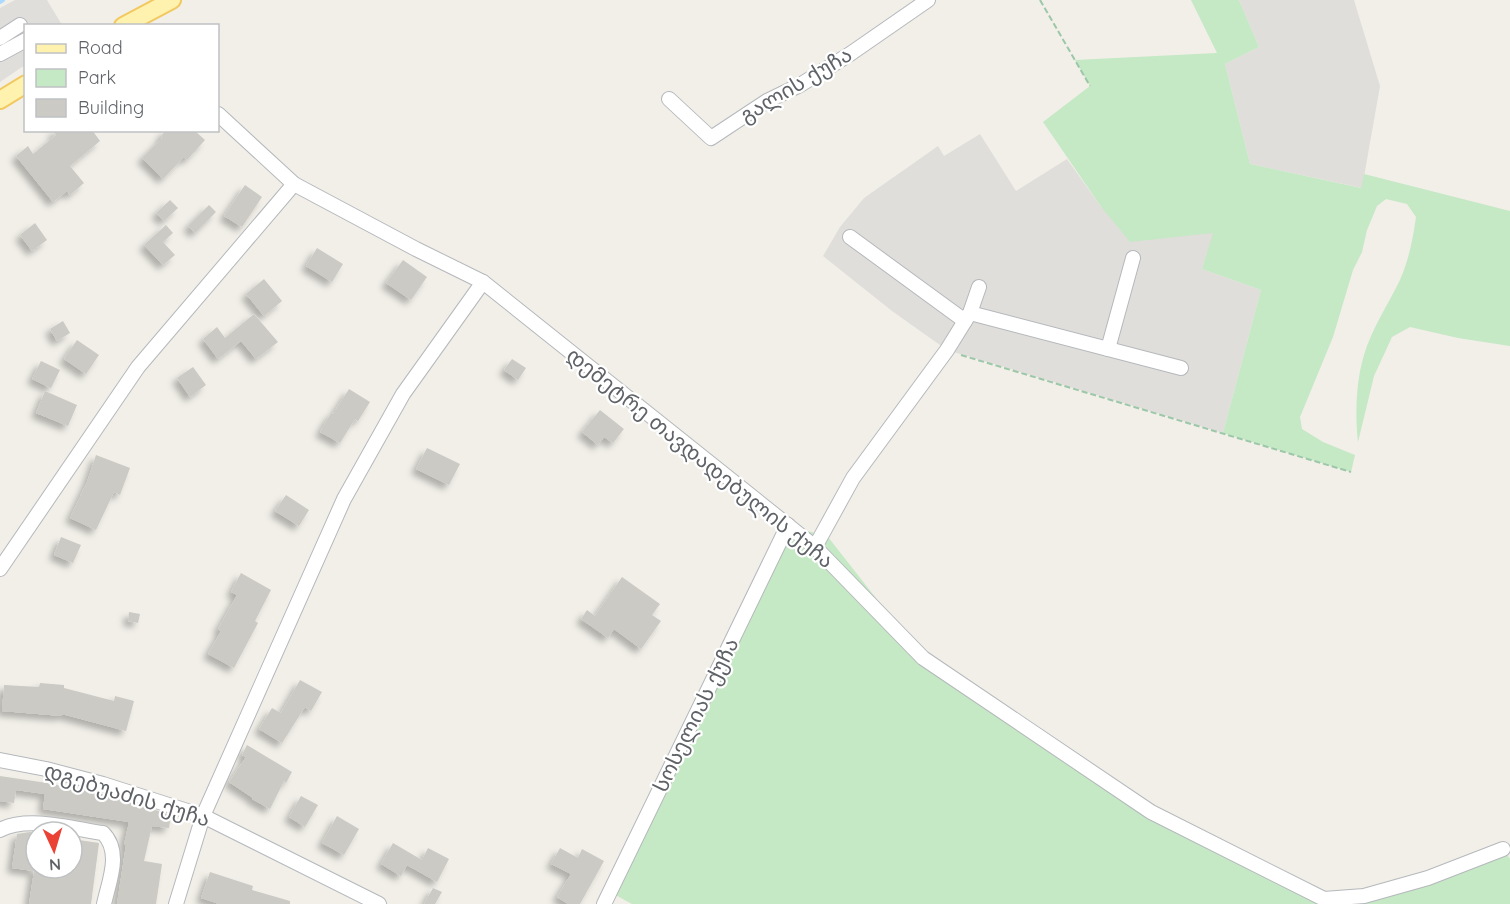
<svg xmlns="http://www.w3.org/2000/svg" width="1510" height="904" font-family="Quicksand,'Noto Sans Georgian',sans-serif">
<defs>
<filter id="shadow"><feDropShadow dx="-5" dy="5" stdDeviation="3" flood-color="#0004"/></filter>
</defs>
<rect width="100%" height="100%" fill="#f1efe8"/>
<g fill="#e0deda">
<polygon points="15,0 47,0 62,25 26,26 25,65 0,82 0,8"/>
<polygon points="1239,0 1354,0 1380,86 1362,188 1250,164 1225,64 1259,47"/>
<polygon points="980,134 1016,191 1067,159 1102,208 1214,233 1202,269 1261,290 1223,433 947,350 892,311 823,256 840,227 864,198 938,146 944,156"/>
</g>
<g fill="#c5e8c5">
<path d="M1191,0H1239L1259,47L1225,64L1250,164L1361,188L1364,174L1510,211V346L1458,338L1410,327L1392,337L1374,376L1358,442C1355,415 1356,381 1364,355C1372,328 1388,305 1400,280C1409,259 1413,239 1416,217L1407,204L1386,199L1377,206L1367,230L1362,252L1353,270L1333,337L1300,417L1302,429L1323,442L1355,455L1351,472L1223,433L1261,290L1202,269L1213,233L1130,242L1102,208L1043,122L1090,86L1075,60L1217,53Z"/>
<polygon points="788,525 828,537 923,658 1151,812 1324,899 1364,896 1503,849 1510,859 1510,904 632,904 610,892"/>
</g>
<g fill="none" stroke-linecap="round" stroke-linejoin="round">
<polyline stroke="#aadaff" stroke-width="4" points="0,2 3,0"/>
</g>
<g fill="#cccac5" filter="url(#shadow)">
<polygon points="52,130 92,130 100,141 70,166 84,183 70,195 67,191 53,202 16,156 28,146 33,154 56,135"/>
<polygon points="166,130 194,130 205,140 187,160 184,157 163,179 142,158 162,138 161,136"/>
<polygon points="245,185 262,197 242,227 224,216"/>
<polygon points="170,200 178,208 164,221 156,213"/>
<polygon points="209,205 216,212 195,233 188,226"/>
<polygon points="35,223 47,240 32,251 20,235"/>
<polygon points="166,225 173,233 163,242 175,255 163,265 144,245"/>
<polygon points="317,248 343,264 332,282 306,266"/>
<polygon points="403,260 427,277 411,300 386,283"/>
<polygon points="264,279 282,301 264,316 246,294"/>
<polygon points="254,314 278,342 256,359 241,341 218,359 203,339 217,327 225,338"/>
<polygon points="63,321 70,333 57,341 50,329"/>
<polygon points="77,340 99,355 86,374 64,359"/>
<polygon points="512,359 526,368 518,380 504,370"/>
<polygon points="41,361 60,370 51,388 32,379"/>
<polygon points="193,367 206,385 190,397 177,378"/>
<polygon points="349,389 370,402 358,421 355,419 340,443 320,432 331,413 333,414"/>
<polygon points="45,391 77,405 68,426 36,413"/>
<polygon points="600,410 624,429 613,443 604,437 598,445 582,432"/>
<polygon points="427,448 460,464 449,485 416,469"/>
<polygon points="96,455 130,468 120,495 114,492 96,530 70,518 87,482"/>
<polygon points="286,495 309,510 299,526 275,511"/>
<polygon points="61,537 81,545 73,563 54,555"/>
<polygon points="241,573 271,590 255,621 258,623 234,668 208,654 221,631 218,629 237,595 231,592"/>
<polygon points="622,577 660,604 652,615 661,621 641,649 614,629 608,638 581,619 587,610 595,616"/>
<polygon points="129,612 140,614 138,623 128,621"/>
<polygon points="300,680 322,692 311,711 305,707 282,743 259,729 272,708 281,713"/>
<polygon points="40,683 64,685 64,688 114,701 115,696 134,701 126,731 62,714 61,716 2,711 4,685 39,687"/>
<polygon points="247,745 292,772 286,783 284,781 270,809 252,799 253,798 229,782 246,757 242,755"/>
<polygon points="0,776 47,783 112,796 171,815 169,828 152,826 144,861 162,864 156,904 117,904 126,845 124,845 129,822 43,809 45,794 16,790 14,803 0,801"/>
<polygon points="301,796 318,805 305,827 289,817"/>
<polygon points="337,816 359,829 344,855 322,843"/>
<polygon points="30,832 36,833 36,868 72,868 72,839 99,843 91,904 29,904 34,871 12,868 17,834"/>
<polygon points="393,843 422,860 428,848 449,859 437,882 407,865 401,876 381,864"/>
<polygon points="560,848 578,858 582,849 604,861 580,904 568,904 557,897 571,874 551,864"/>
<polygon points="210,872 253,886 252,890 290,901 290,904 219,904 201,898"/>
<polygon points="433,888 442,892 435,904 424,904"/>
</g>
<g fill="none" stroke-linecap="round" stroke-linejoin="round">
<g stroke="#b5b8bc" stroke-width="16">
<g id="minor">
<polyline points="0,38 20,25"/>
<polyline points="0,54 26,40"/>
<polyline points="669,99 711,138 767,101 800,85 850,54 928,0"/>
<polyline points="218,114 294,184 416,249 483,282 815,547 923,658 1151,812 1324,899 1364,896 1428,878 1503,849"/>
<polyline points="850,237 965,321"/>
<polyline points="970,313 1181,368"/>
<polyline points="1108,349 1133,258"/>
<polyline points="815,547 853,478 947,350 965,321 970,313 979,287"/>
<polyline points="0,569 138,367 294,184"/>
<polyline points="0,760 46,769 103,784 203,816 379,904"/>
<path d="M0,830C27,815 74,829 103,833C122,852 109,881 104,904"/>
<polyline points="176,904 203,816 344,499 403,394 483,282"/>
<polyline points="604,904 788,525"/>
</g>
</g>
<g stroke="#f2c960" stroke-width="20">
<g id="major">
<polyline points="123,26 172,0"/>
<polyline points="0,100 26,84"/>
</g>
</g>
<g stroke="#9cc7a9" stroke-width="2" stroke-dasharray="6 3" stroke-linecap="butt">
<polyline points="1040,0 1090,86"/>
<polyline points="961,355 1351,472"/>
</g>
<use href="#minor" stroke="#fff" stroke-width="14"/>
<use href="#major" stroke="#fff2af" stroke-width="16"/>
</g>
<g text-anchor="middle" stroke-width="4.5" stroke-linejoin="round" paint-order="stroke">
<g font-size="21" fill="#5f6368" stroke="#fff">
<text transform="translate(796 85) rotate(-31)" y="7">გალის ქუჩა</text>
<text transform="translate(700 458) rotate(39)" y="7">დემეტრე თავდადებულის ქუჩა</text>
<text transform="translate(696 715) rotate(-64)" y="7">სოსელიას ქუჩა</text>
<text transform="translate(127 795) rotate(17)" y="7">დგებუაძის ქუჩა</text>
</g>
</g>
<rect x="24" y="24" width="195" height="108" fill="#ffffff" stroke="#bfc1c3" stroke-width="1.5"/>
<rect x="36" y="44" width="30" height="9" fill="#fff2af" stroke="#bfc1c3" stroke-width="1.5"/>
<text x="78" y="54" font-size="18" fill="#5f6368">Road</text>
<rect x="36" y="69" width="30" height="18" fill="#c5e8c5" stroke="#bfc1c3" stroke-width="1.5"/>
<text x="78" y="84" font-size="18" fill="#5f6368">Park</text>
<rect x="36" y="99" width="30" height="18" fill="#cccac5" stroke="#bfc1c3" stroke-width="1.5"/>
<text x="78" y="114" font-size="18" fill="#5f6368">Building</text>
<g transform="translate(54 850) rotate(176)"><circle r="28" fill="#ffffff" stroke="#bfc1c3" stroke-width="1.5"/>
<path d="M0-4.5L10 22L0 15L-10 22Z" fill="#ea4335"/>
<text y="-9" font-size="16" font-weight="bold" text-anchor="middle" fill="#5f6368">N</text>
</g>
</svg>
